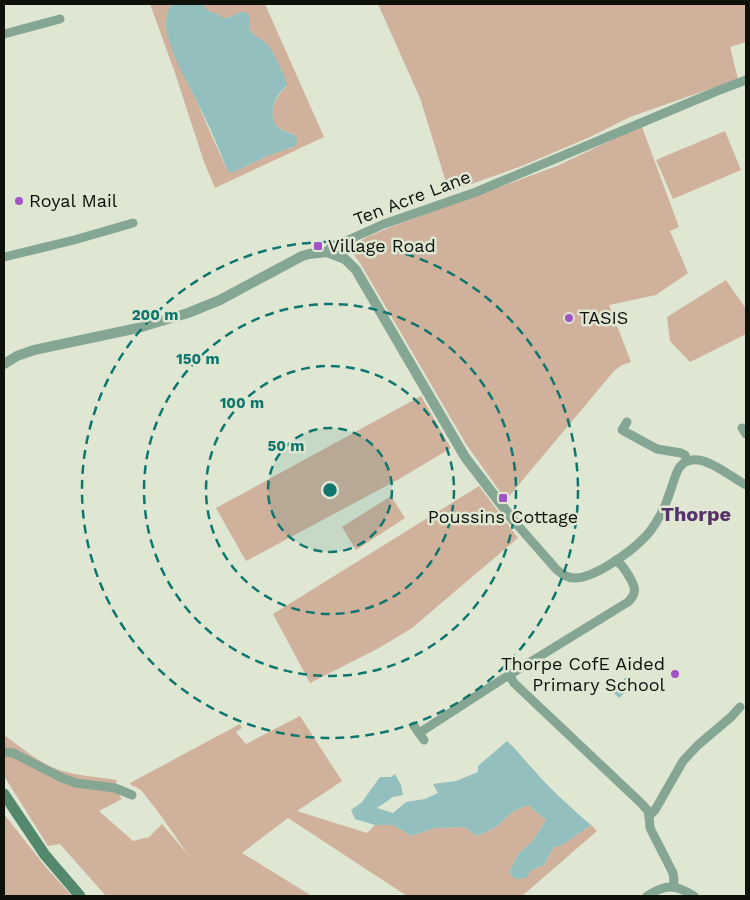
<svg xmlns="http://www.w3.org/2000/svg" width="750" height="900" font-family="'Work Sans',sans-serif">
<rect width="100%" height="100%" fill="#dfe7d3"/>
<g fill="#d0b19c">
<path d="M150,4H172L170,5L166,24L168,36L176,59L196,100L228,172L236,171L265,157L281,150L291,148L297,143L294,134C289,133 284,131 279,128C265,117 276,96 286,87L264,41L256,37L250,30V22L241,12C237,14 230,18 225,18C221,18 221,16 218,14C212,12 208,12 204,6V4H265L324,137L215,188L204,162L175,73Z"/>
<polygon points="378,4 746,4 746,42 730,47 738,79 630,117 590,137 522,166 449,192 420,98"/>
<polygon points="642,127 679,227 670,231 688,273 656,295 609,305 631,362 622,365 614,371 506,500 466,444 360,263 349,248 367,237 393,226 557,166 618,137"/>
<polygon points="725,131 741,170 673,199 656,160"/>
<polygon points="726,280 746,309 746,334 690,362 670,341 667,317"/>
<polygon points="421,396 451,448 401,478 246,561 216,508"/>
<polygon points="479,486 518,538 412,628 379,648 310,683 273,614"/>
<polygon points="391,496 405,518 356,550 342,527"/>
<path d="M300,716L342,781L297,811L367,833L375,825H393L411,836L435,828L464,827L477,836L496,827L514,811L528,805L546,820L532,842L518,854L515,861L509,872L530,871L544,865L553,848L564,844L591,825L597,831L522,896H407L288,818L242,853L312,896H106L60,844L48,846L4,776V735C21,747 39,763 59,770C78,776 98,777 117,780L115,788L122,799L99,811L133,841L149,837L162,824L189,856L159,813L141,790L136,787L132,786L130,783L240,724L242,728L236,732L246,744Z"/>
<polygon points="4,814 44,865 72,896 4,896"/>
</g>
<g fill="#93bfbe">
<path d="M172,4H204V6C208,12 212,12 218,14C222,16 221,18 226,18C236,17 238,8 250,15V30C255,37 259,37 265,42C273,49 284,74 287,84C285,88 282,90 279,94C272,104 268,122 282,130C286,132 292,133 296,136L297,143L295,146L265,157L236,171L231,173L228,172C218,145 206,119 193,94C184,76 173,57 168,37C165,26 165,13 172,4Z"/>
<polygon points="626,677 633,685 619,698 612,691"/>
<path d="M507,741C516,749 523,758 531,767C549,788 570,807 591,825L564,844L553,848L544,865L530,871L527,878L515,879L509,872L515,861L518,854L532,842L546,820L528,805L514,811L496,827L477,836L464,827L435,828L411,836L393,825H375L355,819L351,810L362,802L380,777H391L395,774L401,785L403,795L393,797L377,808L393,813L406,802L425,799L438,793L433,784L456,781L478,772V766Z"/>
</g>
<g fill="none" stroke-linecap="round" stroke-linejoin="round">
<g stroke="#84a692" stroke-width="9">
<polyline points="4,34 60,19"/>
<polyline points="327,252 330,248 384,224 476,192 717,91 746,80"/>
<polyline points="4,257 74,240 133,223"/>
<polyline points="627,422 622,430 657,449 681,453 685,455 687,461"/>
<polyline points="742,428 746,434"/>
<path d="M513,520L557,570C562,574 567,578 574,578C593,579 629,553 643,539C650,533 656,523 661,514C666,505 669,495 672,486C674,480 676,473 679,468C681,465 684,462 688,461C705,454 732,478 746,485"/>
<polyline points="509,675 514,683 642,804 648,811 649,816"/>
<polyline points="414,726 424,740"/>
<path d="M419,733L501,680L628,602C639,592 634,584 627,573C624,568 621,564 616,560"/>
<polyline points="4,752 13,753 62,778 76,783 115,788 132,795"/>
<polyline points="673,887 674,881 673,873 650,828 649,816 655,810 683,761 698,745 731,717 740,707"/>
<path d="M647,896C666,884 675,884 694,896"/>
</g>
<polyline stroke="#84a692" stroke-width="10" points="4,364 17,356 34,350 138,328 188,313 220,300 302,256 309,254 327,252 345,259 356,270 465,457 513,520"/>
<polyline stroke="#53886c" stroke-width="11" points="4,794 45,855 80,896"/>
</g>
<circle cx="330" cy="490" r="62" fill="#0f766e" fill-opacity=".12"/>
<g fill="none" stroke="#0f766e" stroke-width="2.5" stroke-dasharray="9 6">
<circle cx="330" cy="490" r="62"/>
<circle cx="330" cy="490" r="124"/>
<circle cx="330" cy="490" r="186"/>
<circle cx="330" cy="490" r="248"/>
</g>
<g fill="#a154c5" stroke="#dfe7d3" stroke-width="2">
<circle cx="19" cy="201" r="5"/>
<rect x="313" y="241" width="10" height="10" rx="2.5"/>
<circle cx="569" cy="318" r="5"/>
<rect x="498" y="493" width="10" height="10" rx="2.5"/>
<circle cx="675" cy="674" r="5"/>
</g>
<g text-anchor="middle" stroke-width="5" stroke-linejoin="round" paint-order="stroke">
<g font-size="18" fill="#0e110a" stroke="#dfe7d3">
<text transform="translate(412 198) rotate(-21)" y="6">Ten Acre Lane</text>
</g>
<g font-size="18" fill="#0e110a" stroke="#dfe7d3" text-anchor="start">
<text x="29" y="207">Royal Mail</text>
<text x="328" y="252">Village Road</text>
<text x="579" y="324">TASIS</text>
<text x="503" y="523" text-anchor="middle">Poussins Cottage</text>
<text x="665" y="670" text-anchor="end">Thorpe CofE Aided<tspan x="665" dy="21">Primary School</tspan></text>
</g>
<g font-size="20" font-weight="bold" fill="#563169" stroke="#dfe7d3">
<text x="696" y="521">Thorpe</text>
</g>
</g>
<circle cx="330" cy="490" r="8" fill="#0f766e" stroke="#dfe7d3" stroke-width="2.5"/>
<g font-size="15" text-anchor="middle" font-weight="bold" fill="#0f766e" stroke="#dfe7d3" stroke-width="5" stroke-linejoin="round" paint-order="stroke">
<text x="155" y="320">200 m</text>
<text x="198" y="364">150 m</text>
<text x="242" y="408">100 m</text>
<text x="286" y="451">50 m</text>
</g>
<rect width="750" height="900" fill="none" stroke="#0e110a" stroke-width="10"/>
</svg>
